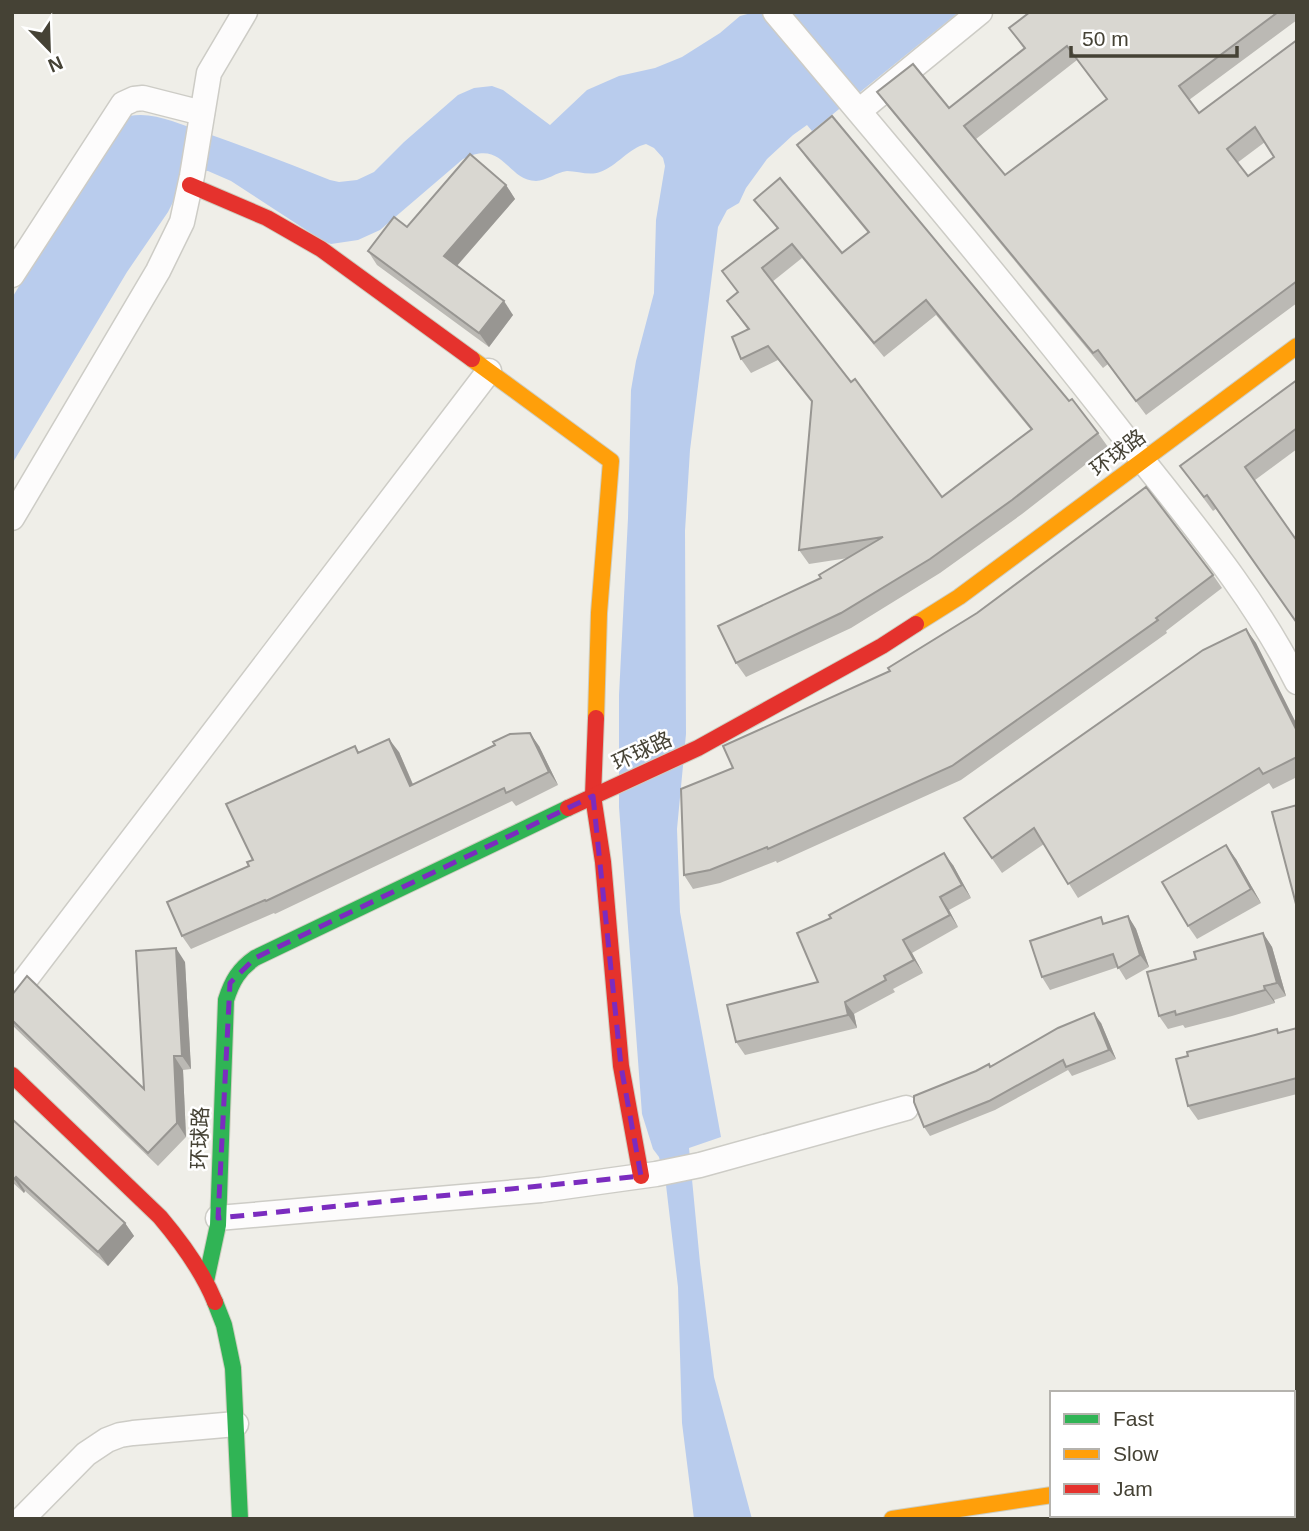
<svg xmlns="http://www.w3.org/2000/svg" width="1309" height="1531" font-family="Helvetica,'Noto Sans SC',sans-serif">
<rect width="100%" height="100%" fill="#efeee8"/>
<path fill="#b9cced" d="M755,12H959L812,131L807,125L793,135L767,159L746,188L739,203L727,210L718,227L690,450L685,531L686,734L677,829L680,912L721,1137L689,1148L700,1263L714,1377L752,1519H694L682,1423L678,1287L666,1185L659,1157L653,1149L642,1114L619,807V695L628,518L631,390L636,361L654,293L656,220L665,166L663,158L654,148L646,144C629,148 617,166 600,172C589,176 578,171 567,171C557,172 546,181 536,181C506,180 504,138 463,159L380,230L358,240L331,244L323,241L231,181L208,171L189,170L168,212L127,272L12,464V298L67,206L129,116C154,111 179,124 203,132C246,147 288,163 330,180L339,182L357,180L374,172L404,142L458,95L474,88L492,86L503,90L550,125L587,90L619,76L655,68L682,57L720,33L740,16Z"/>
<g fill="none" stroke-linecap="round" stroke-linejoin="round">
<g stroke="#cdccc6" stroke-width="27">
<g id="street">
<path d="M775,12C895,154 1015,296 1129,443C1189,520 1253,594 1297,682"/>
<polyline points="859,111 980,12"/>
<polyline points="12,275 123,104 134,99 143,98 202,113"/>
<polyline points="12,518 158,271 182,222 192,176 209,73 245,12"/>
<polyline points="12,997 489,371"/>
<polyline points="218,1218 541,1190 656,1174 700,1165 906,1108"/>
<polyline points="22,1519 86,1454 107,1440 120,1435 133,1433 236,1424"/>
</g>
</g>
<g stroke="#cecdbf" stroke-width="18">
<g id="fast">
<path d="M206,1281L218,1225L226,1000C232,981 239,969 255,958L568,808"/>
<polyline points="215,1302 224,1325 233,1368 240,1519"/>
<polyline points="1293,1507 1297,1506"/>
<polyline points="1212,1519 1236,1515"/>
</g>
</g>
<g stroke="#cecdbf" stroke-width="18">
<g id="slow">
<polyline points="472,359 611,461 599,613 596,718"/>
<polyline points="916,624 959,597 1297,346"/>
<polyline points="892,1519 1052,1495"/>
</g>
</g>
<g stroke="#cecdbf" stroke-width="18">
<g id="jam">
<polyline points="190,185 267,218 321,249 472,359"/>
<polyline points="596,718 593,796 603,862 621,1066 641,1176"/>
<polyline points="568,808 698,748 882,646 916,624"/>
<path d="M12,1075L160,1217C182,1243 202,1270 215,1302"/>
<polyline points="1293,1460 1297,1459"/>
</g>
</g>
<use href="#street" stroke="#fdfcfc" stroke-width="24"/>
<use href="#fast" stroke="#30b455" stroke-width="16"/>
<use href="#slow" stroke="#ff9f0a" stroke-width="16"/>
<use href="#jam" stroke="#e5322d" stroke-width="16"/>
</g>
<g fill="#bbb9b4" fill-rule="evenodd">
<path d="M1030,12H1297V20L1189,100L1199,113L1297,40V303L1146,415L1108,364L1103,368L888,107L877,92L949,108L1024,49L1009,28ZM1077,60L1107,99L1005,175L976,139ZM1265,142L1274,157L1248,176L1237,163Z"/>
<path d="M797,145L1069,401L1098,433L1108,447L1022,514L940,573L851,628L746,677L736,663L821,578L848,558L809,564L799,550L812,403L778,360L751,373L741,359L748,330L727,301L738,292L722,271L777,228L754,200L842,253L868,233L807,159ZM802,258L884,357L936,315L1031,430L942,497L772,282Z"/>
<polygon points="506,185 515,199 457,266 513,315 489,347 377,265 368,251 407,227"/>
<polygon points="1297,380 1297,449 1213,511 1190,480"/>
<polygon points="1213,575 1222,588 1166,631 1167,633 961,780 777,863 776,861 720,883 693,889 684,875"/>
<polygon points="1246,629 1256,643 1297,725 1297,777 1273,789 1269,783 1078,898 1044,844 1002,873 964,818"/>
<polygon points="355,746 359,752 399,752 413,784 539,746 558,785 516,806 512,801 275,914 274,913 191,949 182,936 249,866 253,860"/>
<polygon points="1236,859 1261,903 1197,939 1188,926"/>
<polygon points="953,865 971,898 949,910 958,927 912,953 923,973 893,989 895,992 854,1014 857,1028 745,1055 736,1042 818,982"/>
<polygon points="1128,916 1136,929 1149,967 1126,980 1118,967 1050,990 1042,977 1106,924"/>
<polygon points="1263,933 1272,947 1286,996 1274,1000 1275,1003 1232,1016 1185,1028 1183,1025 1168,1029 1159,1016 1196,959"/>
<polygon points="185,962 191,1069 183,1070 186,1137 158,1166 12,1025 12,995 144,1089"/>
<polygon points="1101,1023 1116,1059 1072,1076 1068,1070 995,1110 930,1136 924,1127 976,1071"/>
<polygon points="1297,1028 1297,1094 1198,1120 1188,1106 1279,1033"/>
<polygon points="12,1119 125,1223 134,1236 108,1266 25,1191 24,1193 12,1182"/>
</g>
<g fill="#989692">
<polygon points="506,185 515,199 454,269 444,256"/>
<polygon points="504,301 513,315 489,347 479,333"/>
<polygon points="1246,629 1256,643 1297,725 1297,731"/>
<polygon points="530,733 539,746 558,785 549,772"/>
<polygon points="389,739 399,752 419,799 410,786"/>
<polygon points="1226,845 1236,859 1261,903 1251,889"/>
<polygon points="944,853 953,865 971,898 962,885"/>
<polygon points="940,897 949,910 958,927 950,915"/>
<polygon points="1128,916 1136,929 1149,967 1140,955"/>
<polygon points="1263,933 1272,947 1286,996 1277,983"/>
<polygon points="903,940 912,953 923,973 914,960"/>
<polygon points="176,948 185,962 191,1069 182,1056"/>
<polygon points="1264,986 1274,1000 1275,1003 1265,990"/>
<polygon points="845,1002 854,1014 857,1028 848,1015"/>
<polygon points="1094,1013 1101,1023 1116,1059 1109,1050"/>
<polygon points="174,1056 183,1070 186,1137 177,1123"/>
<polygon points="16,1177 25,1191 24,1193 14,1179"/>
<polygon points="125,1223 134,1236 108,1266 98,1252"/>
</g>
<g fill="#d9d7d1" stroke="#989692" stroke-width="2" fill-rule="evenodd">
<path d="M1030,12H1278L1179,86L1199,113L1297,40V281L1136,401L1098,350L1093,353L877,92L913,64L949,108L1025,48L1009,28ZM1067,46L1107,99L1005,175L964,126ZM1255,127L1274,157L1248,176L1227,149Z"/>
<path d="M832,116L1069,401L1072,399L1098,433L1012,500L930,559L841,613L736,663L718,626L821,578L819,575L883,537L799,550L812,401L768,346L741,359L732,337L749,329L727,301L738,292L722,271L778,228L754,200L780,178L842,253L869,232L797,145ZM792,244L874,343L926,300L1032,429L942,497L855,379L851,382L762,268Z"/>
<polygon points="470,154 506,185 444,256 504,301 479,333 368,251 394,217 407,227"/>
<polygon points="1297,380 1297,428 1245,467 1297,541 1297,623 1207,495 1204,497 1180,466"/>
<polygon points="1146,487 1213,575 1156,618 1158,620 952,766 768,849 767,847 710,870 684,875 681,789 733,768 723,746 890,671 888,668 977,613"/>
<polygon points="1246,629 1297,731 1297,757 1263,774 1259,768 1068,884 1034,828 992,858 964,818 1203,650"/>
<polygon points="530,733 549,772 506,793 504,788 266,901 265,900 182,936 167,902 249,866 247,862 253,860 226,804 355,746 358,753 389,739 410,786 495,745 493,742 510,734"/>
<polygon points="1297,805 1297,908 1272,812"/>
<polygon points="1226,845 1251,889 1188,926 1162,882"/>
<polygon points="944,853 962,885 940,897 950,915 903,940 914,960 884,976 886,980 845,1002 848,1015 736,1042 727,1005 818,982 797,933 831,918 829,915"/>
<polygon points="1128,916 1140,955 1118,968 1113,954 1042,977 1030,941 1101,917 1103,924"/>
<polygon points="1263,933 1277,983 1264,986 1265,990 1222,1002 1176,1015 1175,1011 1159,1016 1147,972 1196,959 1194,952"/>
<polygon points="176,948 182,1056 174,1056 177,1123 148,1153 12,1020 12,995 27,976 144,1089 136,951"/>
<polygon points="1094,1013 1109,1050 1066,1067 1063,1060 989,1101 924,1127 914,1102 914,1096 976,1071 989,1064 990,1067 1058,1028"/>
<polygon points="1297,1028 1297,1078 1188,1106 1176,1059 1188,1056 1187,1052 1255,1035 1277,1029 1278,1033"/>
<polygon points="12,1119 125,1223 98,1252 16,1177 14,1179 12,1177"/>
</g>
<path fill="none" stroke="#7b2cbf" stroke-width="5" stroke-dasharray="14 9" stroke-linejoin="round" d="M593,796L621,1066L641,1176L218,1218L230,983L255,958Z"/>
<g text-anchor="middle" stroke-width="5" stroke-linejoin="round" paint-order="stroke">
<g font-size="21" fill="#454235" stroke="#fff">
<text transform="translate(1118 453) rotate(-37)" y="7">环球路</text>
<text transform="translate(642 751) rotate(-25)" y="7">环球路</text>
<text transform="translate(200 1138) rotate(-88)" y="7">环球路</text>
</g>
</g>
<rect width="1309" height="1531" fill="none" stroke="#454235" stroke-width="28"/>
<rect x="1050" y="1391" width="245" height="126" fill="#ffffff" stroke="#b5b3ae" stroke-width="2"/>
<rect x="1064" y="1414" width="35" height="10" fill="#30b455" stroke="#b5b3ae" stroke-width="2"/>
<text x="1113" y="1426" font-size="21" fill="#454235">Fast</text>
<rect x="1064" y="1449" width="35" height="10" fill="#ff9f0a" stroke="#b5b3ae" stroke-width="2"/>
<text x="1113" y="1461" font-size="21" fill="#454235">Slow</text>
<rect x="1064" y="1484" width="35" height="10" fill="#e5322d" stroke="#b5b3ae" stroke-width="2"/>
<text x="1113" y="1496" font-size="21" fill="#454235">Jam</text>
<g transform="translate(49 49) rotate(157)" stroke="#ffffff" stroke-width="5" paint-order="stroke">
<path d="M0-5L12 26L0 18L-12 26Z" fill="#454235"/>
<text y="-10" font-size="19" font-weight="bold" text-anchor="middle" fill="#454235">N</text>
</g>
<path d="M1071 46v10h166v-10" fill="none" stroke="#454235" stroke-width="3.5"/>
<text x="1082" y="46" font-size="21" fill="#454235" stroke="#ffffff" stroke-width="5" paint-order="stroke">50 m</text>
</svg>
